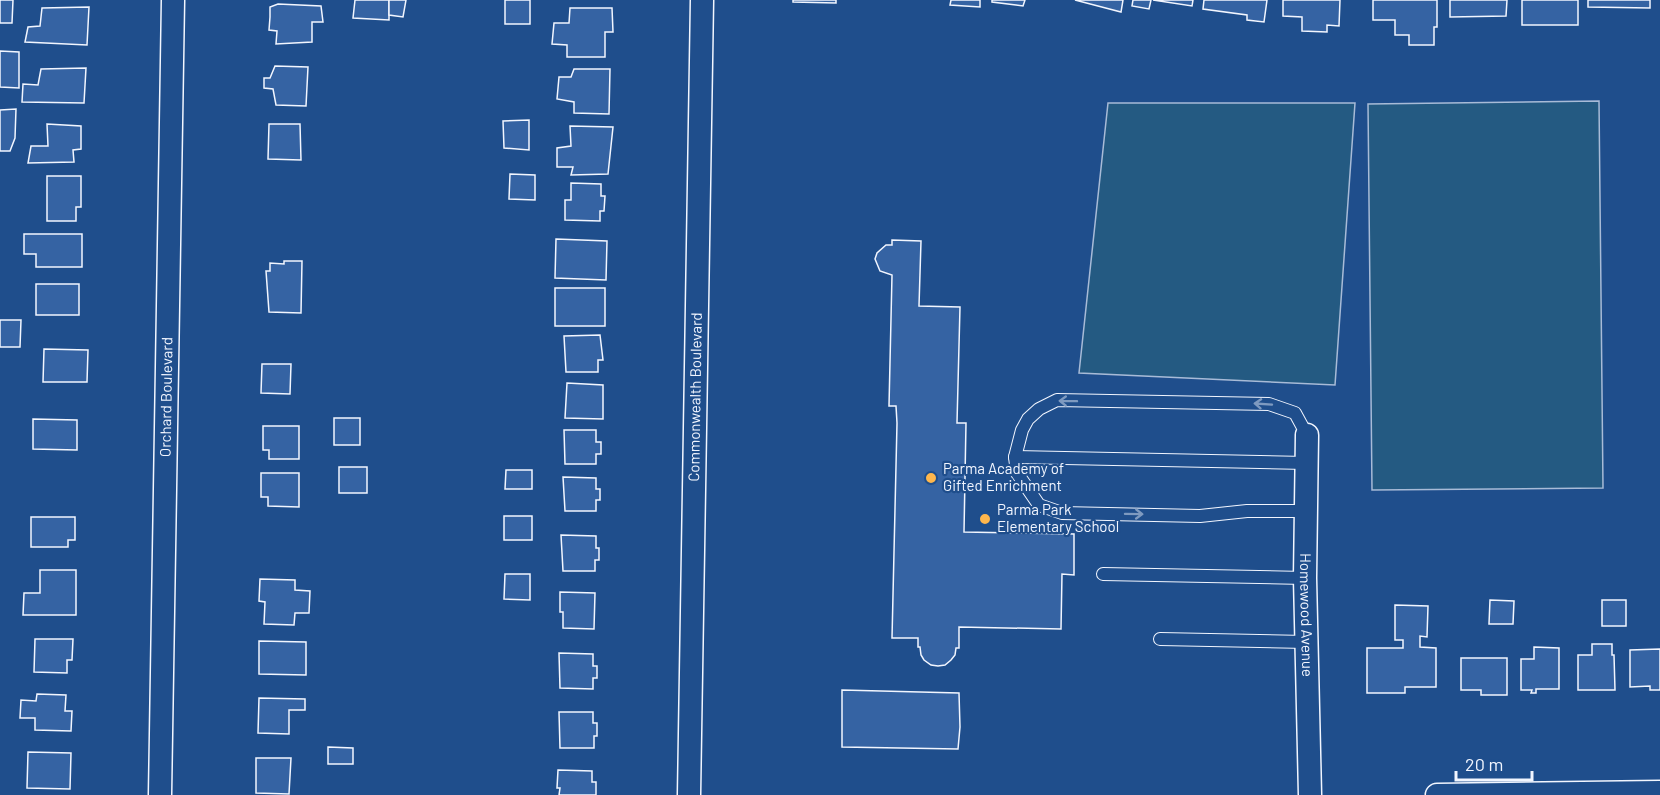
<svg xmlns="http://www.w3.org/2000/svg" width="1660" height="795" font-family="Barlow,sans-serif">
<rect width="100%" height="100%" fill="#1f4e8c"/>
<g fill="#245a82" stroke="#a8bbd7" stroke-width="1.5">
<polygon points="1599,101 1603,488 1372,490 1368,104"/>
<polygon points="1108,103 1355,103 1335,385 1079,373"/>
</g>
<g fill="#3563a3" stroke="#f2f6ff" stroke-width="1.5">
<polygon points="0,0 13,0 12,23 0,23"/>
<polygon points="355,0 389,0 389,20 353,18"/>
<polygon points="389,0 406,0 403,17 389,15"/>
<rect x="505" y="0" width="25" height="24"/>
<polygon points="793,0 836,0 836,3 793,2"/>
<polygon points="951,0 980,0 980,7 950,5"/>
<polygon points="992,0 1025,0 1023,6 992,2"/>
<polygon points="1075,0 1123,0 1121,12"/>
<polygon points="1133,0 1151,0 1149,9 1132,6"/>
<polygon points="1153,0 1193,0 1192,6"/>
<polygon points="1204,0 1267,0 1264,22 1247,20 1247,15 1203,9"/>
<polygon points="1283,0 1340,0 1339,26 1327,25 1327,32 1302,31 1302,17 1283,16"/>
<polygon points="1373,0 1437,0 1437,27 1434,27 1434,45 1409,45 1409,35 1395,35 1395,20 1373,20"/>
<polygon points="1450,0 1507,0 1506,16 1450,17"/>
<rect x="1522" y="0" width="56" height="25"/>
<polygon points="1588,0 1650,0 1650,8 1588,7"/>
<polygon points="278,4 321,6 323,22 312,22 312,42 276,44 277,31 269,30 270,17 270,7"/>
<polygon points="89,7 87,45 25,42 28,27 40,26 42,8"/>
<polygon points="570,8 612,8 613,32 605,32 605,57 567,57 567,45 552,44 554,23 569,23"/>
<polygon points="0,51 19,52 19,88 0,87"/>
<polygon points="275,66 308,67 306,106 276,105 273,89 264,88 264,78 270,78"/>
<polygon points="86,68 84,103 22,102 23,84 38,85 41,69"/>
<polygon points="574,69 610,69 609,114 574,113 574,102 557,99 559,77 571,77"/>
<polygon points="16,109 15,138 10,151 0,151 0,110"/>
<polygon points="529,120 529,150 504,148 503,121"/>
<polygon points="47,124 81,126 81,149 73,150 74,162 28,163 31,146 48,146"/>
<polygon points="269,124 300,124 301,160 268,159"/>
<polygon points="570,126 613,127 608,174 571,175 573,167 557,167 557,148 571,146"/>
<polygon points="510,174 535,175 535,200 509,199"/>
<polygon points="47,176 81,176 81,207 76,207 76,221 47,221"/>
<polygon points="571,183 601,184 601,196 605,196 604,211 600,211 600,221 565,220 565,200 571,200"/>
<polygon points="24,234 82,234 82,267 36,267 36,254 24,254"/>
<polygon points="556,239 607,241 606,280 555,278"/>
<polygon points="892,240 921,241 919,306 960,307 957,423 966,423 964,532 1074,534 1074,575 1062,574 1061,629 959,627 959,648 956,648 955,655 951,660 945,665 938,666 931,665 924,660 921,655 920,647 918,647 918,638 892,638 897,423 896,406 889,406 892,275 880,271 875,259 877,253 886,245 892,245"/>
<polygon points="284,261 302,261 301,313 269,312 266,271 270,271 270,263 284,264"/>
<rect x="36" y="284" width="43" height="31"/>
<rect x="555" y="288" width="50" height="38"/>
<polygon points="0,320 21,320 20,347 0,347"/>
<polygon points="600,335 603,360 598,360 598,372 566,372 564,336"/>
<polygon points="44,349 88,350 87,382 43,382"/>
<polygon points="262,364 291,364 290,394 261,393"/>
<polygon points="567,383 603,385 603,419 565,418"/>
<rect x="334" y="418" width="26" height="27"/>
<polygon points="33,419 77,420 77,450 33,449"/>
<polygon points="263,426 299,426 299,459 269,459 269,450 263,450"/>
<polygon points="564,430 596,430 596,442 601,442 601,454 596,454 596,464 565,464"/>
<rect x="339" y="467" width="28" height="26"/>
<polygon points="506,470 532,470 532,489 505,489"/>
<polygon points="261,473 299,473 299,507 268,506 268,497 261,497"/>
<polygon points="563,477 596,478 596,489 600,489 600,500 596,500 596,511 565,511"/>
<rect x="504" y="516" width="28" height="24"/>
<polygon points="31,517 75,517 75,540 68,540 68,547 31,547"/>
<polygon points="561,535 596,536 596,548 599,548 599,560 595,560 595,571 563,571"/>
<polygon points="40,570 76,570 76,615 23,615 24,593 40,593"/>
<polygon points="505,574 530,574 530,600 504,599"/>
<polygon points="260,579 295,580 295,590 310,591 309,613 295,613 294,625 264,624 265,602 259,601"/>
<polygon points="560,592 595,593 594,629 563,628 563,612 560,612"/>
<polygon points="1490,600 1514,601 1513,624 1489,624"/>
<rect x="1602" y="600" width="24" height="26"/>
<polygon points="1395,605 1428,606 1427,637 1420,636 1420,647 1436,648 1436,687 1405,687 1405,693 1367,693 1367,648 1403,648 1403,640 1395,640"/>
<polygon points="35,639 73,639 72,660 67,660 67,673 34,672"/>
<polygon points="259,641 306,642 306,675 259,674"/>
<polygon points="1592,644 1612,644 1612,655 1614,655 1615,690 1578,690 1578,655 1592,655"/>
<polygon points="1534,647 1559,648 1559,689 1536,689 1536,693 1531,693 1532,690 1521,690 1521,659 1534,659"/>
<polygon points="1660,649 1660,690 1650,690 1650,686 1630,687 1630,650"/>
<polygon points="559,653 593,654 593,666 597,666 597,678 593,678 593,689 560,688"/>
<polygon points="1461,658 1507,658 1507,695 1481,695 1481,690 1461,690"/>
<polygon points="842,690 959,693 960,727 958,749 842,747"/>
<polygon points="37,694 66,695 65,711 72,711 71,731 35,730 35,718 20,718 21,700 36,701"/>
<polygon points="259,698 305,699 305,710 289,710 289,734 258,733"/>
<polygon points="559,712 593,712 593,723 597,723 597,736 594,736 594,748 560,748"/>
<polygon points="328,747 353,748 353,764 328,764"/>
<polygon points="28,752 71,753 70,789 27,788"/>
<polygon points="256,758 291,758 289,794 256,793"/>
<polygon points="558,770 592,771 592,782 596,782 596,795 559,795 560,788 557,788"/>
</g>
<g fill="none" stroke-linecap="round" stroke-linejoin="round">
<g stroke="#f2f6ff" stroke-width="14">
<g id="lane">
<polyline points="1015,457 1306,463"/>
<polyline points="1305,511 1247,511 1200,516 1062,513 1039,505 1017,473 1015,457 1022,430 1028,419 1039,409 1057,400 1269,404 1295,413 1307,435"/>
<polyline points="1103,574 1305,578"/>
<polyline points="1160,639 1306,642"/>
</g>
</g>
<g stroke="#f2f6ff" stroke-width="25">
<g id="street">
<path id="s1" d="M1307,435L1305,578L1310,795"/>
<path id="s2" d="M160,795L173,0"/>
<path id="s3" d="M689,795L702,0"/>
<polyline points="1437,795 1660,792"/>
</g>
</g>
<use href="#lane" stroke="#1f4e8c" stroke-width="12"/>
<use href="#street" stroke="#1f4e8c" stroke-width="22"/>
</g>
<defs><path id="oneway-shaft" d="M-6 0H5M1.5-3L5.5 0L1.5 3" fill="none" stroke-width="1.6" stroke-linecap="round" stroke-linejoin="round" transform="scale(1.5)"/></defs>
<g stroke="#7e9ac0">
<use href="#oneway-shaft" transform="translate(1068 401) rotate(-179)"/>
<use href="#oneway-shaft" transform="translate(1263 404) rotate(-176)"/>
<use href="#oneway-shaft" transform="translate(1134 514) rotate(1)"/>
</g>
<g fill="#ffb74d" stroke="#1f4e8c" stroke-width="2">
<circle cx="931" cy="478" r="6"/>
<circle cx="985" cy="519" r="6"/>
</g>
<g text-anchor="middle" stroke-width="4.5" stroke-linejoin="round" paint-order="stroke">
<g font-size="15" fill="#f2f6ff" stroke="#1f4e8c">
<text dy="5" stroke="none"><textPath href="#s2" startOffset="398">Orchard Boulevard</textPath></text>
<text dy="5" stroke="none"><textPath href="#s3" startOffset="398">Commonwealth Boulevard</textPath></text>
<text dy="5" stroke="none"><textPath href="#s1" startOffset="180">Homewood Avenue</textPath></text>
</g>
<g font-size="15" fill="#f2f6ff" stroke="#1f4e8c" text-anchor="start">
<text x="943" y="474">Parma Academy of<tspan x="943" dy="17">Gifted Enrichment</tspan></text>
<text x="997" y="515">Parma Park<tspan x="997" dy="17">Elementary School</tspan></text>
</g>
</g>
<path d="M1456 771v9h76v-9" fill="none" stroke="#f2f6ff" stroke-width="3"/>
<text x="1465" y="771" font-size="18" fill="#f2f6ff" stroke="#1f4e8c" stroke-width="4.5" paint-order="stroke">20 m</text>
</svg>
